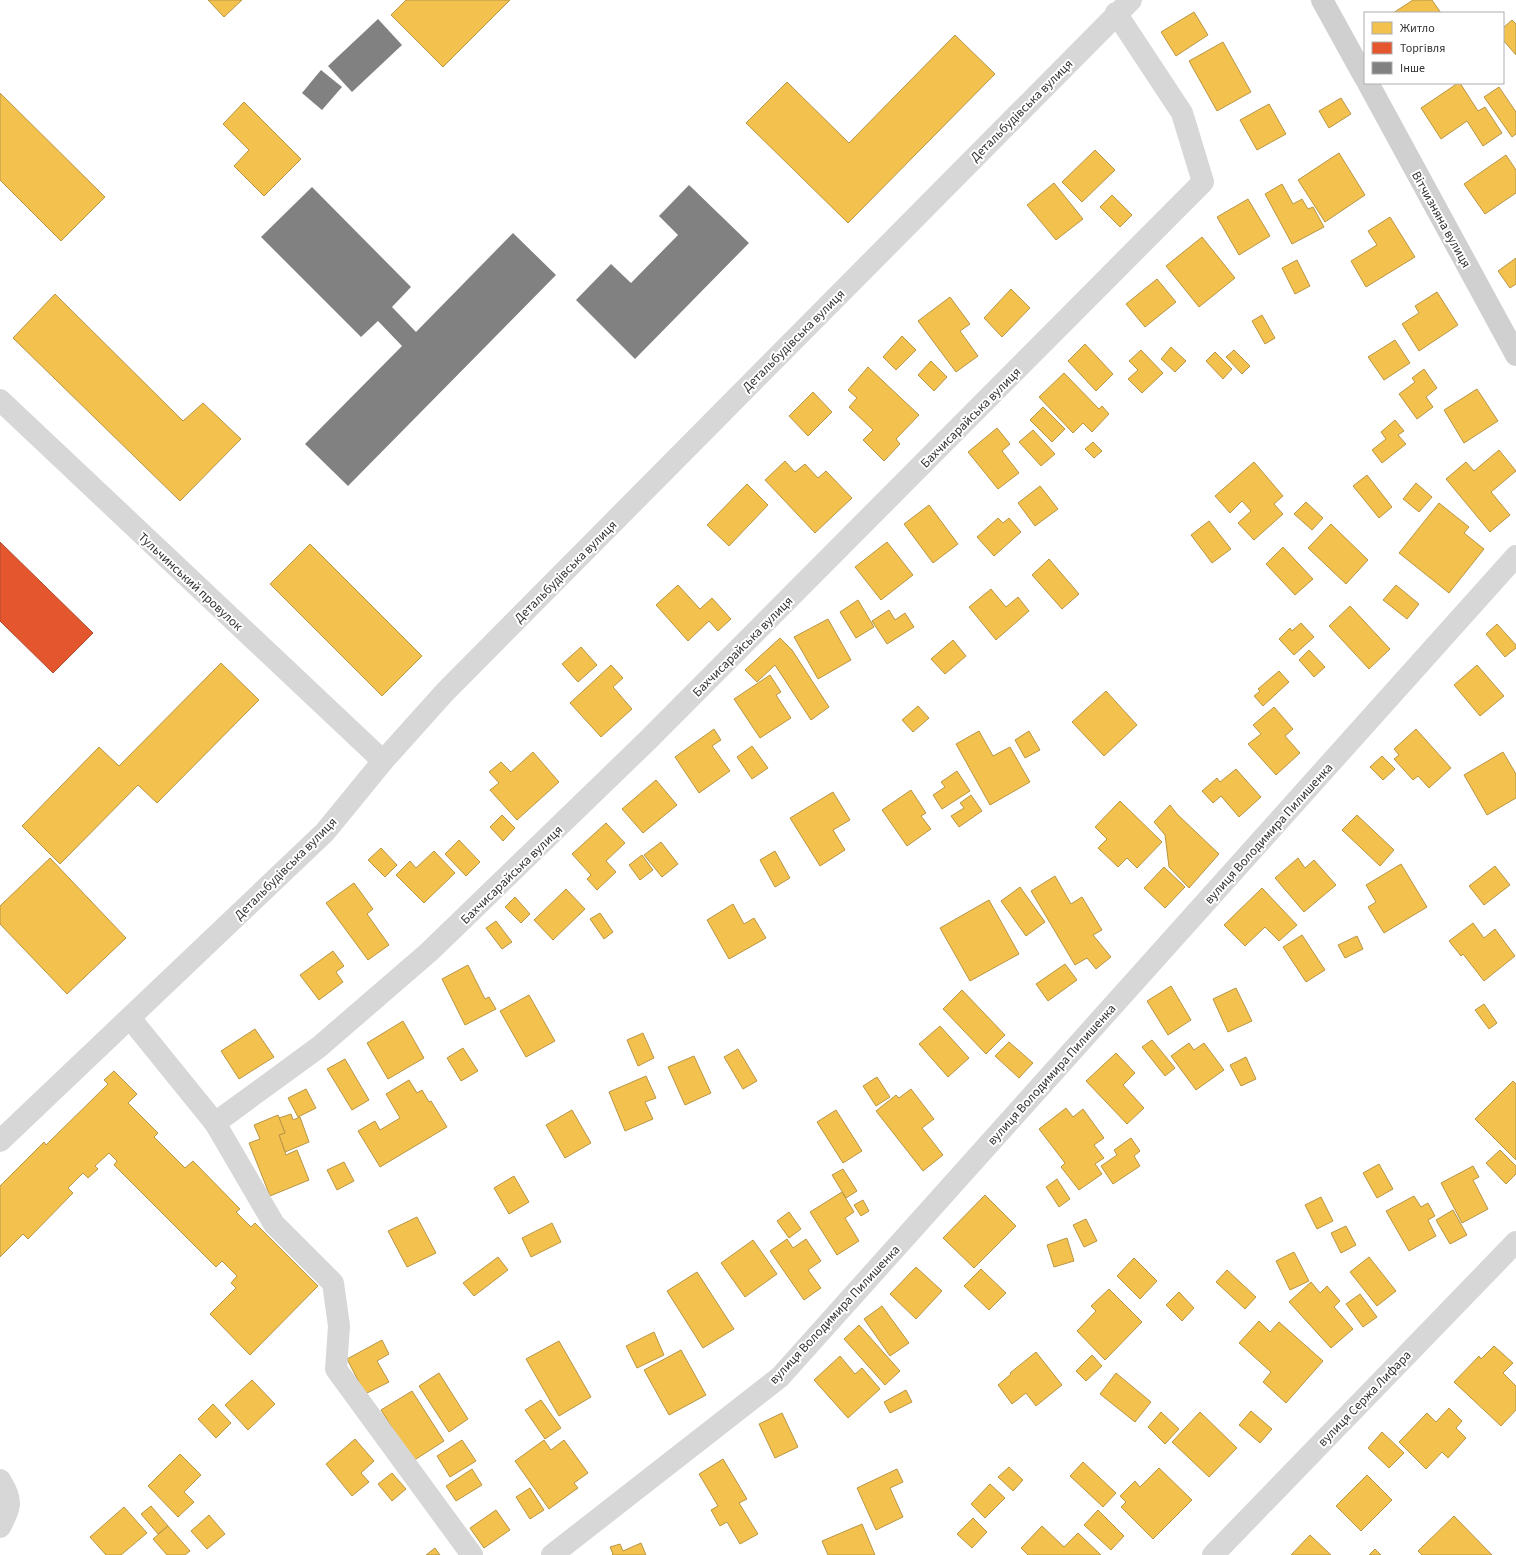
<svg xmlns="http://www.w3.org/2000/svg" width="1516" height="1555" font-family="'Source Sans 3',sans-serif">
<rect width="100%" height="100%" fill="#fff"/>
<g fill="#f2c14e" stroke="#b99646">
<polygon points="208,0 242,0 224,17"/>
<polygon points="406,0 510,0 443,67 391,15"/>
<polygon points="1413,0 1432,0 1441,13 1393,13"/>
<polygon points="1194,12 1208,35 1176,56 1161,32"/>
<polygon points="1512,20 1516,24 1516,55 1503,40 1503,28"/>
<polygon points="955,35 995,74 848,223 746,123 787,82 849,143"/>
<polygon points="1223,42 1251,92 1217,111 1189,61"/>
<polygon points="1458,83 1460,83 1478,111 1485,107 1502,133 1483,146 1467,121 1441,139 1421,108"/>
<polygon points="1499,87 1516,112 1516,134 1512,137 1484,97"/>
<polygon points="0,93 105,197 61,241 0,180"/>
<polygon points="1341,98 1351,114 1329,128 1319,111"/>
<polygon points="244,102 301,159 264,196 234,166 249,150 223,124"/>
<polygon points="1269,104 1286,134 1257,150 1240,120"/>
<polygon points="1095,150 1115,170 1082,202 1062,182"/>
<polygon points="1339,153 1365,195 1325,222 1298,180"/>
<polygon points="1506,155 1516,170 1516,193 1485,214 1464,184"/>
<polygon points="1054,183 1083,219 1056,240 1027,205"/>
<polygon points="1282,184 1293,204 1302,199 1308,209 1313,207 1324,227 1292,244 1265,194"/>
<polygon points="1112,195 1132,215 1120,227 1100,207"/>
<polygon points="1248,199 1270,236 1239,255 1217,217"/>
<polygon points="1390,217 1415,257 1366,287 1351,261 1377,245 1368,231"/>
<polygon points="1202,237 1235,278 1199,307 1166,266"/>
<polygon points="1516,258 1516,284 1510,288 1498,271"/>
<polygon points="1297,260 1310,286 1295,294 1282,268"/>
<polygon points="1157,279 1176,302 1145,327 1126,304"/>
<polygon points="1011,289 1030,308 1002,337 984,318"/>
<polygon points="1437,292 1458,325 1419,351 1402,324 1419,313 1415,306"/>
<polygon points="55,294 183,421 203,403 241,439 180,501 13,338"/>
<polygon points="950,297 970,324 960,331 978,356 956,372 918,321"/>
<polygon points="1262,315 1275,338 1265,344 1252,321"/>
<polygon points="902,336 916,350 896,370 883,357"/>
<polygon points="1395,340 1410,363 1384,380 1368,357"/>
<polygon points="1085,344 1113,374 1096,391 1068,361"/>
<polygon points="1171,347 1186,361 1175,372 1161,359"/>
<polygon points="1141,350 1163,373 1142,393 1128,379 1138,370 1129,361"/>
<polygon points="1234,350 1250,366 1242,374 1226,357"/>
<polygon points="1215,352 1232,369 1223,379 1206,361"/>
<polygon points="931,361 947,377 934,391 918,375"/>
<polygon points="868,367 919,415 896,439 900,444 884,461 863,440 873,430 849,407 857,398 848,390"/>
<polygon points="1424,369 1437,388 1426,397 1433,407 1417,419 1399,394 1415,382 1412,378"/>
<polygon points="1064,373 1099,409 1102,406 1109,414 1092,432 1083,423 1073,433 1039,397"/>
<polygon points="1477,389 1498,421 1464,443 1444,410"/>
<polygon points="813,392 832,412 808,436 789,416"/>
<polygon points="1043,407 1065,429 1052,442 1030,420"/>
<polygon points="1395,420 1404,431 1398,435 1406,444 1382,463 1372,450 1386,439 1381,432"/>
<polygon points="997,428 1010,444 1002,451 1019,473 998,489 968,452"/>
<polygon points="1033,430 1055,454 1041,466 1019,442"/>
<polygon points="1093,442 1102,451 1094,458 1085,449"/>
<polygon points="1499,450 1516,471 1491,492 1510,515 1490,532 1446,479 1466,462 1474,471"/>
<polygon points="785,461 795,472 805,464 818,478 826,471 852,498 815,533 765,480"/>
<polygon points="1254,462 1283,496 1274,504 1283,514 1254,540 1238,523 1251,511 1242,501 1230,513 1215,496"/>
<polygon points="1367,475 1392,507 1379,518 1353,486"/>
<polygon points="1416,483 1432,497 1419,512 1403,499"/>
<polygon points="747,484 768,505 729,546 707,525"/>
<polygon points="1040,486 1058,509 1035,526 1018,503"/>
<polygon points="1306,502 1323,518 1312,530 1294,514"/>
<polygon points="1439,503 1469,527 1464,533 1484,549 1449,593 1399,553"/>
<polygon points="929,505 958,544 933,563 904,524"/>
<polygon points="998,518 1003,523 1009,518 1021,532 994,556 977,537"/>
<polygon points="1209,521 1231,549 1212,563 1191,535"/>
<polygon points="1331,524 1368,560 1346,584 1308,548"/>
<polygon points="887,542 913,575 881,600 855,567"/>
<polygon points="310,544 422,656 382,696 270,584"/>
<polygon points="1283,547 1313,579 1295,595 1266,564"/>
<polygon points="1049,559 1079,594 1062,609 1032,575"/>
<polygon points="678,585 700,609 712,598 731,619 718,631 709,621 688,641 656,605"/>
<polygon points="1396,585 1419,604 1407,619 1383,600"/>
<polygon points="991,589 1006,607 1018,597 1029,611 996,640 969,607"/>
<polygon points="858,600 874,627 856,638 840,612"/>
<polygon points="1350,606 1390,649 1369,669 1329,626"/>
<polygon points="889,610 895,620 905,613 914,627 887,644 872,621"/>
<polygon points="828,619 851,660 818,679 794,637"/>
<polygon points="1301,623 1314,637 1294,655 1279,639 1290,628 1292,631"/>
<polygon points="1497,624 1516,645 1516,648 1505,657 1486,634"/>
<polygon points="780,638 792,650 829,707 811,720 775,665 757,682 745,670"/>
<polygon points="953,640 966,656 945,674 931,659"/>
<polygon points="581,647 597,665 578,682 562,664"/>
<polygon points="1309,650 1325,667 1314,677 1299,660"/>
<polygon points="221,663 259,700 157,803 138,785 60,864 22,826 99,747 119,766"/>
<polygon points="611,665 623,678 613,687 632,709 601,737 570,703"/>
<polygon points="1477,665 1504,696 1480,716 1454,685"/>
<polygon points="1279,671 1289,682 1263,706 1254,696 1260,691 1258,689"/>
<polygon points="770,675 781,692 776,695 791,718 760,738 734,699"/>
<polygon points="1106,691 1137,725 1104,756 1072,722"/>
<polygon points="918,706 929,718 913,732 902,720"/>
<polygon points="1274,707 1293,729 1285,736 1300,753 1276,775 1248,744 1261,734 1253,725"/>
<polygon points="714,729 721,740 712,746 730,771 699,793 675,757"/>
<polygon points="1416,729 1451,768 1429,788 1418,776 1413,780 1394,759 1399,755 1394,749"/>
<polygon points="979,731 993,756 1010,747 1030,782 990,805 956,744"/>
<polygon points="1029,731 1040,750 1025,758 1015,740"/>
<polygon points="752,746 768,768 752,779 737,757"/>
<polygon points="533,752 559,782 517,820 490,790 499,783 489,772 501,762 511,772"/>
<polygon points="1503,752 1516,774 1516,798 1487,815 1464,775"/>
<polygon points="1382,756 1395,769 1383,780 1370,767"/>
<polygon points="1236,769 1261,797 1239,817 1221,796 1213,803 1202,791 1217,778 1220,782"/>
<polygon points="957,771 970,791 942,809 933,795 945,787 941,782"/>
<polygon points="656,780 677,805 643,833 622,809"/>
<polygon points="911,790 926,813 921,816 931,829 907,846 882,810"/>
<polygon points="833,792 850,820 833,830 845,850 820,866 790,818"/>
<polygon points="971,795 982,811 959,827 951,816 964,808 960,803"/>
<polygon points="1120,801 1162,842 1137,868 1127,858 1118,867 1098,848 1107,839 1095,827"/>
<polygon points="1170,805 1177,814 1219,854 1189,888 1169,867 1165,835 1154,822"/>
<polygon points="502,815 515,828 503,841 490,827"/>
<polygon points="1357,815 1394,850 1380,866 1342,830"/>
<polygon points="606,823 625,843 606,861 616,872 597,890 587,879 591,875 572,854"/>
<polygon points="459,840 480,862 466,876 445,854"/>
<polygon points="661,842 678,864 662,877 644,855"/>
<polygon points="381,848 397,865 385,877 368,860"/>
<polygon points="434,851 455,873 424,903 396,875 410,861 416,868"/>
<polygon points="775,851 790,878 775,887 760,860"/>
<polygon points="642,855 653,870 640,880 629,865"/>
<polygon points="50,858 126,938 67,994 0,924 0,906"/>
<polygon points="1298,858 1305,868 1314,860 1336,885 1304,912 1275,878"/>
<polygon points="1401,864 1427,907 1384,933 1368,907 1376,902 1366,885"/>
<polygon points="1495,866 1510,885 1484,905 1469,886"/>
<polygon points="1164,867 1185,887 1165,908 1144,888"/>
<polygon points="1055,876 1071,904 1082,897 1102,930 1093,935 1111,957 1096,969 1087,958 1075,965 1031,891"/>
<polygon points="354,883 373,909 367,914 389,945 368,960 326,903"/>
<polygon points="1020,887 1045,922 1026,936 1001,901"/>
<polygon points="1262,888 1297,925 1279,941 1265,927 1245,946 1224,925"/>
<polygon points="566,889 585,909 553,940 534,920"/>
<polygon points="515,897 530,914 521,923 505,907"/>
<polygon points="989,900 1019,954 970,981 940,928"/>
<polygon points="733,904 744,924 754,918 766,938 729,959 707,920"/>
<polygon points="600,913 613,932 604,939 590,919"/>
<polygon points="496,921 512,942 502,949 486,928"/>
<polygon points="1473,923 1484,938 1495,929 1515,956 1484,981 1463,954 1461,956 1449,941"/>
<polygon points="1302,935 1325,970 1306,982 1283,947"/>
<polygon points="1357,936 1363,949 1345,958 1338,945"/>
<polygon points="333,951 344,966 336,972 343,982 319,1000 300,975"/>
<polygon points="1065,964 1077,980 1048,1001 1036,984"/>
<polygon points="468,965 485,999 489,997 496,1009 465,1025 442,979"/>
<polygon points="1171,986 1191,1020 1168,1035 1147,1001"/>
<polygon points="1236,988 1252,1021 1228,1032 1213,999"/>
<polygon points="962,990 1005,1035 986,1054 943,1009"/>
<polygon points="529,995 555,1041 526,1057 500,1011"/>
<polygon points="1484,1004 1497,1023 1489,1029 1475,1010"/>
<polygon points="403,1021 424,1058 388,1079 367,1043"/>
<polygon points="940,1026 969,1058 948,1077 919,1044"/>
<polygon points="255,1029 274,1057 239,1079 221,1051"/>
<polygon points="643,1033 654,1058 638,1066 627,1040"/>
<polygon points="1152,1040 1175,1068 1165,1076 1142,1047"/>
<polygon points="1009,1042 1033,1063 1019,1078 995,1056"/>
<polygon points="1189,1043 1194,1050 1204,1043 1224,1070 1196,1090 1171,1056"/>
<polygon points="463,1048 478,1071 461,1081 447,1058"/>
<polygon points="738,1049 757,1081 743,1089 724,1057"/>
<polygon points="1116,1053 1135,1073 1123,1085 1144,1108 1127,1124 1086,1081"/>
<polygon points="694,1056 711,1093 685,1105 668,1067"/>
<polygon points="1246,1057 1256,1079 1241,1086 1230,1065"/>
<polygon points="345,1059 369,1100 352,1110 327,1069"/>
<polygon points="114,1071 137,1094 128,1103 158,1133 154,1137 185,1168 193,1161 240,1209 236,1212 251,1227 255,1223 318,1286 250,1355 210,1314 236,1288 231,1283 237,1276 222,1261 216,1267 114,1165 117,1161 109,1153 95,1166 98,1169 88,1178 83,1173 68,1188 73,1193 28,1239 23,1234 0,1257 0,1186 44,1142 46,1145 108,1084 104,1080"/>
<polygon points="646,1076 656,1098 645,1102 653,1119 625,1131 609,1092"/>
<polygon points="877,1077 890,1097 876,1106 863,1086"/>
<polygon points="409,1080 417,1093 422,1090 429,1102 431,1101 447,1127 380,1167 358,1131 375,1121 380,1130 400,1118 386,1094"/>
<polygon points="1513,1081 1516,1084 1516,1160 1475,1119"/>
<polygon points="306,1089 316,1108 298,1117 288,1098"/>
<polygon points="911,1089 934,1119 922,1128 943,1155 923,1171 876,1111 896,1095 899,1098"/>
<polygon points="1066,1108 1073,1117 1083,1109 1104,1138 1094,1145 1104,1158 1095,1164 1102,1174 1079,1190 1061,1167 1065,1163 1039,1129"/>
<polygon points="572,1110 591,1143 565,1158 546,1125"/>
<polygon points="836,1110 862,1151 843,1163 817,1122"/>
<polygon points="291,1114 293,1120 300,1117 309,1142 285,1152 279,1135 285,1133 279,1118"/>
<polygon points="278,1115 285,1133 279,1135 286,1155 297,1150 309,1180 270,1196 249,1143 260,1139 254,1125"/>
<polygon points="1131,1138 1140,1151 1134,1156 1140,1166 1113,1184 1101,1166 1117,1155 1114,1150"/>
<polygon points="1500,1150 1516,1166 1516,1174 1506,1184 1486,1163"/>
<polygon points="344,1162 354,1181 337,1190 327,1170"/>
<polygon points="1379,1164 1393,1189 1377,1198 1363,1173"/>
<polygon points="1473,1166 1479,1177 1473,1180 1488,1209 1462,1223 1441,1183"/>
<polygon points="843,1169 857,1191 846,1198 832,1175"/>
<polygon points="514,1176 529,1202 509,1214 494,1188"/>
<polygon points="1057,1179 1070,1199 1059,1207 1046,1187"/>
<polygon points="842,1192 854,1212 845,1218 859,1241 837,1255 810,1212"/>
<polygon points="985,1195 1016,1226 974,1268 943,1238"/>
<polygon points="1414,1196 1421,1207 1428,1203 1435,1216 1428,1220 1436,1236 1409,1251 1386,1211"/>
<polygon points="1321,1197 1333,1221 1317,1229 1305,1205"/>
<polygon points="863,1200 869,1211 861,1216 854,1205"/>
<polygon points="1453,1210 1467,1235 1450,1244 1436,1220"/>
<polygon points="789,1212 801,1229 789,1238 777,1221"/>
<polygon points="417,1217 436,1253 407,1267 388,1231"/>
<polygon points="1086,1219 1097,1241 1084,1247 1073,1225"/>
<polygon points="552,1223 561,1242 531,1257 522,1238"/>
<polygon points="1346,1226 1356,1245 1341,1253 1331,1233"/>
<polygon points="1067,1238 1074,1261 1054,1267 1047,1245"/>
<polygon points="787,1239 793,1248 806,1239 821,1261 808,1270 821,1288 804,1300 770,1251"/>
<polygon points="753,1240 777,1274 745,1297 721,1263"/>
<polygon points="1294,1252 1309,1281 1290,1290 1276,1261"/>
<polygon points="498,1257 508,1270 474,1296 463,1283"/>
<polygon points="1369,1257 1396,1291 1377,1306 1350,1272"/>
<polygon points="1134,1258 1157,1281 1140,1299 1117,1276"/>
<polygon points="916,1267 942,1291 916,1319 890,1294"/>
<polygon points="981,1269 1006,1293 989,1310 964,1286"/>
<polygon points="1227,1270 1256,1297 1245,1309 1216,1282"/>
<polygon points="697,1272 734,1329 703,1348 667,1291"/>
<polygon points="1311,1282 1320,1293 1327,1286 1340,1301 1334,1307 1353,1329 1331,1348 1289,1302"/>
<polygon points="1109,1289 1142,1322 1105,1360 1077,1331 1096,1311 1091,1306"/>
<polygon points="1179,1292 1194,1308 1182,1321 1166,1305"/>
<polygon points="1360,1294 1377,1317 1363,1327 1346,1304"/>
<polygon points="882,1306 909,1343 890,1356 864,1319"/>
<polygon points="1259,1321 1270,1332 1279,1322 1323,1361 1286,1403 1263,1382 1271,1372 1239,1343"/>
<polygon points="859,1325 900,1371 885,1385 844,1339"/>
<polygon points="654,1332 664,1355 637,1368 626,1346"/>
<polygon points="382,1340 389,1354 377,1361 389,1382 365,1394 347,1359"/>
<polygon points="559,1341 591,1397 559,1416 526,1359"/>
<polygon points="1494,1346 1513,1363 1503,1373 1516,1386 1516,1410 1501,1426 1454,1382 1479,1356 1481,1359"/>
<polygon points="681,1350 706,1395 669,1415 644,1370"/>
<polygon points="1036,1352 1062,1385 1036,1406 1026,1393 1012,1404 998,1385 1011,1374 1010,1373"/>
<polygon points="1092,1355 1102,1366 1086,1381 1076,1371"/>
<polygon points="840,1356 855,1374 862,1368 880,1389 848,1418 814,1380"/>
<polygon points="439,1373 468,1419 449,1432 419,1386"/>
<polygon points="1116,1373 1151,1402 1135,1422 1100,1394"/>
<polygon points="252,1380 275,1404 248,1430 225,1405"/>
<polygon points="906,1390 912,1402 890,1413 884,1402"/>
<polygon points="412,1391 444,1441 413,1461 381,1410"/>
<polygon points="541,1400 561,1428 545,1439 525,1410"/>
<polygon points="213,1404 231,1423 216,1438 198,1419"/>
<polygon points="1449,1408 1462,1421 1456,1428 1466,1438 1448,1458 1442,1452 1426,1469 1399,1442 1427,1413 1436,1422"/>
<polygon points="1251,1411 1272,1429 1260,1443 1239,1425"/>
<polygon points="1161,1412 1179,1429 1165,1444 1148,1427"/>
<polygon points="1200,1412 1237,1448 1209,1477 1172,1442"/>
<polygon points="782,1413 798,1447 775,1458 759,1424"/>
<polygon points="1382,1432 1404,1453 1389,1468 1368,1448"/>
<polygon points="355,1439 374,1461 361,1473 369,1482 352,1496 326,1464"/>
<polygon points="462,1440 476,1461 450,1477 437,1456"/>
<polygon points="544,1440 551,1450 564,1440 588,1473 574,1483 578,1488 549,1509 515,1461"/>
<polygon points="180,1454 201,1475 184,1492 194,1502 178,1517 148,1486"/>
<polygon points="723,1459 747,1499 739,1503 758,1534 740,1544 727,1522 720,1526 711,1510 718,1506 699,1474"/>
<polygon points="1083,1462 1116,1493 1103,1507 1070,1476"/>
<polygon points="1009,1467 1023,1480 1013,1491 998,1477"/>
<polygon points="1159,1468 1192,1500 1153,1539 1121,1507 1126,1502 1120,1496 1135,1481 1140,1487"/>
<polygon points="472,1469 482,1485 456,1501 446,1486"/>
<polygon points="897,1469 903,1482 890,1488 903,1517 876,1530 857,1488"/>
<polygon points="392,1473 406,1489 392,1501 378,1484"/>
<polygon points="1367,1475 1392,1500 1361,1531 1336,1506"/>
<polygon points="990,1484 1005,1498 985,1518 971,1504"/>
<polygon points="530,1488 544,1510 530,1519 516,1497"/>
<polygon points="151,1506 168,1526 158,1534 141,1514"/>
<polygon points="124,1507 147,1533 121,1555 106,1555 90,1537"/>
<polygon points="496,1510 510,1530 484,1548 470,1528"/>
<polygon points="1098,1510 1124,1536 1111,1550 1084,1525"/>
<polygon points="209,1515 225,1534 207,1549 191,1531"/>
<polygon points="1454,1516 1492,1555 1422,1555 1418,1551"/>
<polygon points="973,1518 987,1532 972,1548 957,1534"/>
<polygon points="862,1524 875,1555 828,1555 822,1541"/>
<polygon points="168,1526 190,1551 185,1555 167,1555 153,1539"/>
<polygon points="1042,1526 1064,1547 1078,1533 1101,1555 1028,1555 1021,1548"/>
<polygon points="1310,1535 1331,1555 1291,1555"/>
<polygon points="641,1543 646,1555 612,1555 613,1554 610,1547 620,1544 623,1551"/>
<polygon points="435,1548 440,1555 426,1555"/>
<polygon points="1375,1549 1381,1555 1369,1555"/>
</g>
<polygon fill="#e4572e" stroke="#af4c30" points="0,542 93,633 53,673 0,621"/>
<g fill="#818181">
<polygon points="378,19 402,45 352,92 328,66"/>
<polygon points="321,70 342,87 322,110 302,93"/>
<polygon points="689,185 749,243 635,359 576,300 611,264 631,283 678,235 659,216"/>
<polygon points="312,187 411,287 392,307 416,332 513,233 556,275 348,486 305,444 402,346 378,321 361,337 261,237"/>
</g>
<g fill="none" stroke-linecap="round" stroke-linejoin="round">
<g stroke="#d7d7d7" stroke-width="22">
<polyline points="0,400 383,761"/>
<polyline points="130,1018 215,1123 319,1047 429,952 648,740 1203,182 1182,113 1116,13"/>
<polyline points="215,1123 274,1224 333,1283 339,1326 336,1369 472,1555"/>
<polyline points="0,1141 325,832 383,761 445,692 1131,0"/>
<path d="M0,1480C13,1500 11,1507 0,1527"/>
<polyline points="552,1555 780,1377 1516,556"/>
<polyline points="1213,1555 1516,1242"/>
</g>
<g stroke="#d0d0d0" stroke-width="22">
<polyline points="1322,0 1365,78"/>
<polyline points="1368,83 1516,355"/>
</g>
</g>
<g text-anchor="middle" stroke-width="4" stroke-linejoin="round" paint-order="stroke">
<g font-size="13" fill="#333" stroke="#fff">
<text transform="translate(1021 110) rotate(-45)" y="5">Детальбудівська вулиця</text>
<text transform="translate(1442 219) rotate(61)" y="5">Вітчизняна вулиця</text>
<text transform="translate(793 340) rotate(-45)" y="5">Детальбудівська вулиця</text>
<text transform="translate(970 417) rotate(-45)" y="5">Бахчисарайська вулиця</text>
<text transform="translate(565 571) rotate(-45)" y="5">Детальбудівська вулиця</text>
<text transform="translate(191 581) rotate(43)" y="5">Тульчинський провулок</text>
<text transform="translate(742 646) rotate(-45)" y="5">Бахчисарайська вулиця</text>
<text transform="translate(1268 833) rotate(-48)" y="5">вулиця Володимира Пилишенка</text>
<text transform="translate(285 868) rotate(-45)" y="5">Детальбудівська вулиця</text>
<text transform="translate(511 874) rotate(-44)" y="5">Бахчисарайська вулиця</text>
<text transform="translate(1051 1074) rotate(-48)" y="5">вулиця Володимира Пилишенка</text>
<text transform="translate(834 1314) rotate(-47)" y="5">вулиця Володимира Пилишенка</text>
<text transform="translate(1364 1398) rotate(-46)" y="5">вулиця Сержа Лифара</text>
</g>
</g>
<rect x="1364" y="12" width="140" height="72" fill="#ffffff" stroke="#adadad"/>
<rect x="1372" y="22" width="20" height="12" fill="#f2c14e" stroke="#adadad"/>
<text x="1400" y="32" font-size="12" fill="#333333">Житло</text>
<rect x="1372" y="42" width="20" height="12" fill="#e4572e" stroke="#adadad"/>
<text x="1400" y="52" font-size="12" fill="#333333">Торгівля</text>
<rect x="1372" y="62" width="20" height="12" fill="#818181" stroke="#adadad"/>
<text x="1400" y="72" font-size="12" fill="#333333">Інше</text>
</svg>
